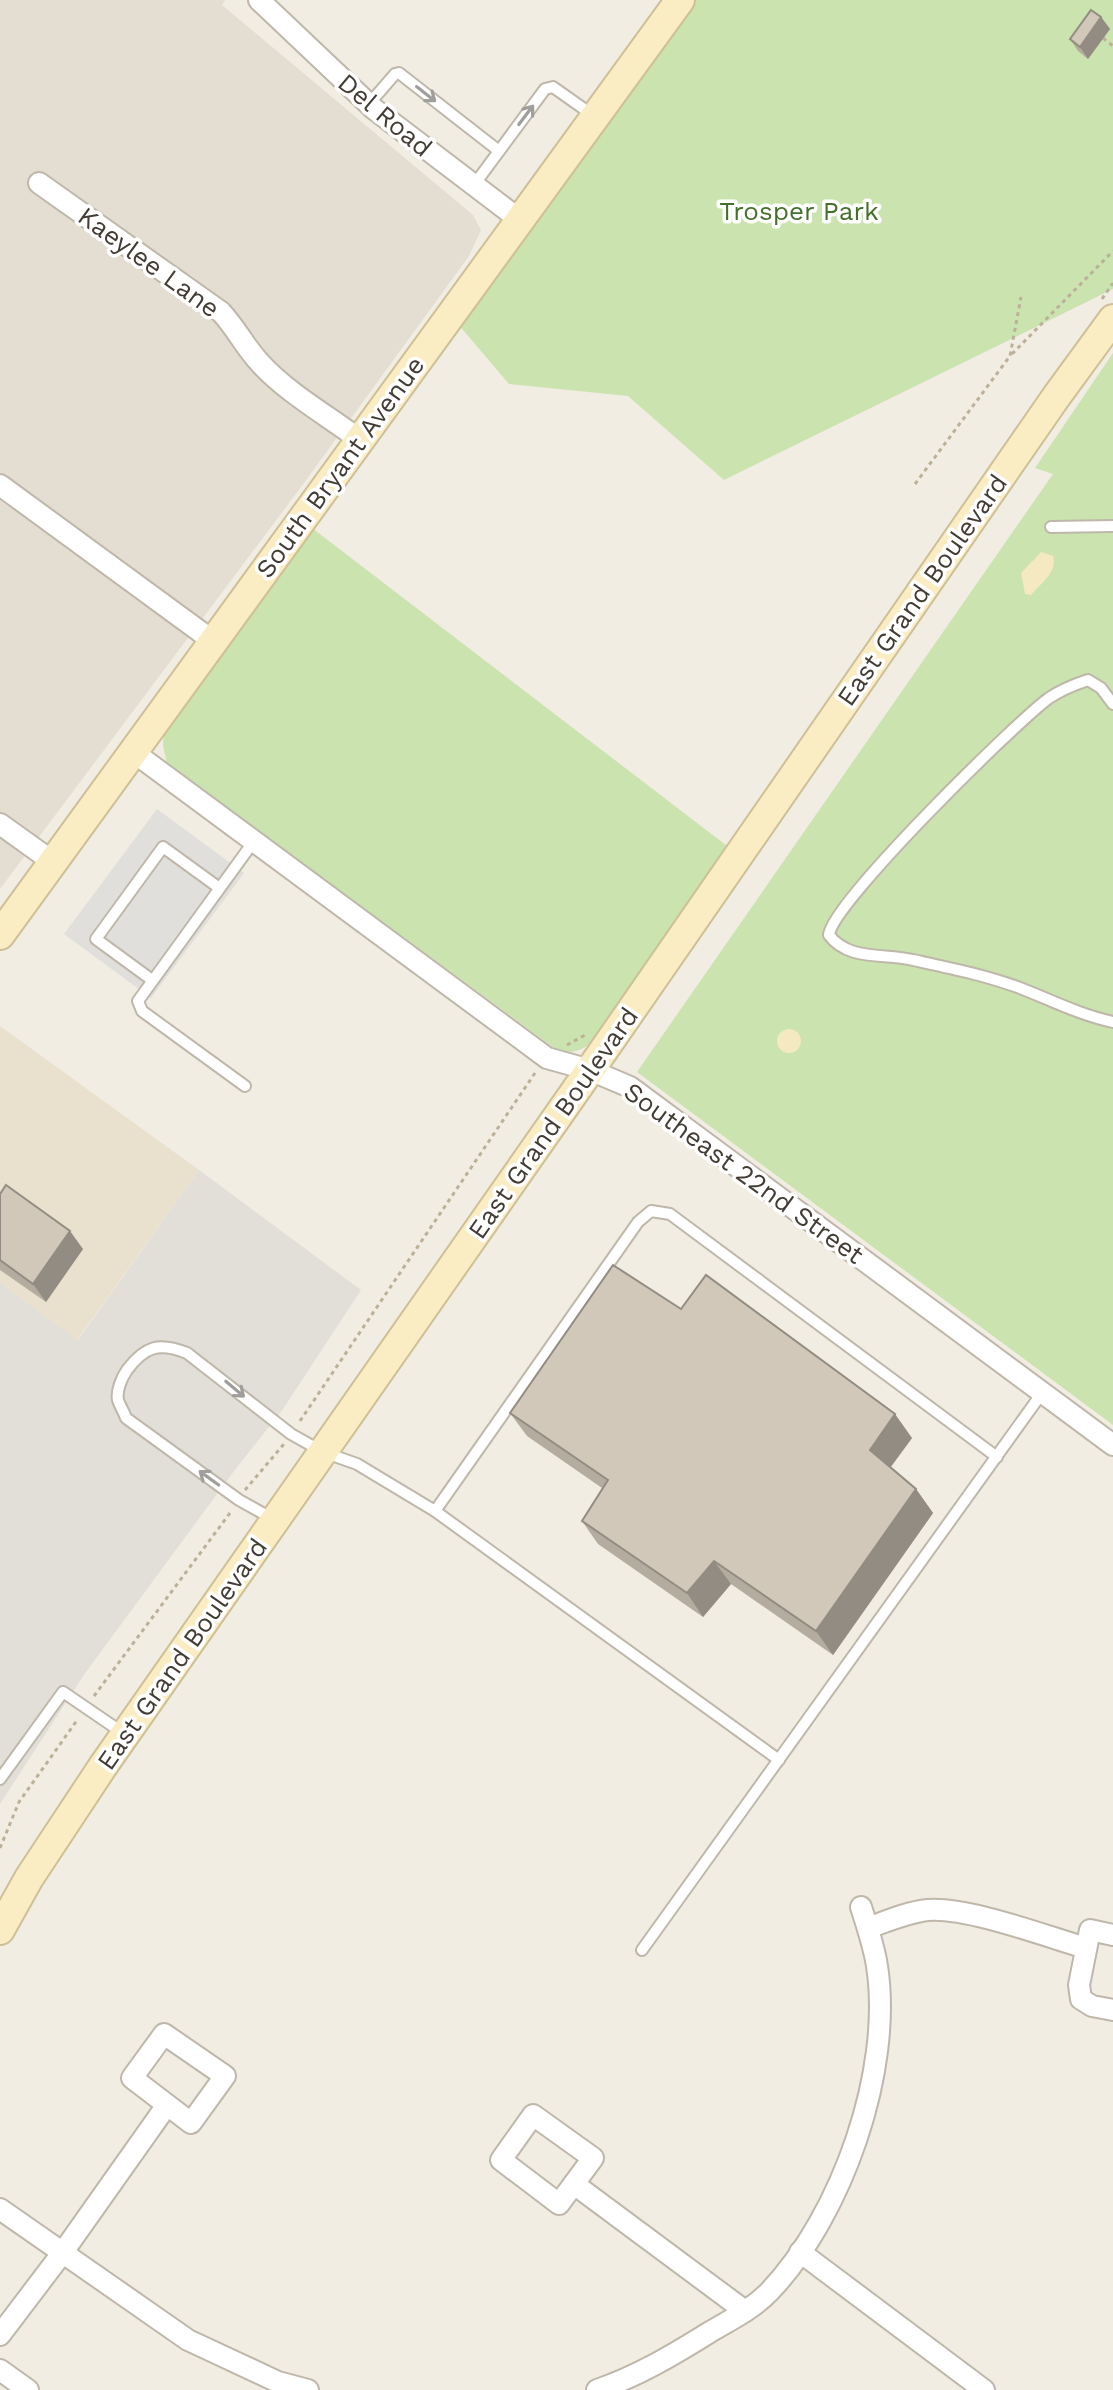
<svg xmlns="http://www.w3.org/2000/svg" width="1113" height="2390" font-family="'Work Sans',sans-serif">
<rect width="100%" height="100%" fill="#f1ede3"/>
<polygon fill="#e4ded2" points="0,0 225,0 222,5 473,215 481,230 469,256 304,483 0,889"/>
<polygon fill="#e2ded8" points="199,1170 361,1290 283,1409 234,1471 83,1676 0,1804 0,1283 78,1340"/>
<polygon fill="#e9e1ce" points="0,1026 199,1170 77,1340 0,1283"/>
<g fill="#cbe3ae">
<polygon points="694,0 1113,0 1113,289 724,480 628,396 509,384 458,324"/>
<polygon points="1113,353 1113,1425 637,1072 1053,474 1035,468"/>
<path d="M312,528L731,849L601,1035C587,1047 576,1056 557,1050L167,763L163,746L164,729Z"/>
</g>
<g fill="#f4e9c0">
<path d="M1041,552L1053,556C1058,572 1041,583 1031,595L1025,594L1021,573Z"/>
<circle cx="789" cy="1041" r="12"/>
</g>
<polygon fill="#e1dfdc" points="157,809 244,873 151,998 64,934"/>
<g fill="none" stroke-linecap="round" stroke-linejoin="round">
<g stroke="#beb7aa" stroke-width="14">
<g id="lane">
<polyline points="369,104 395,74 399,73 499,151"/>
<polyline points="474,185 545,89 553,87 594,116"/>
<polyline points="1051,527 1113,526"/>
<path d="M1113,704L1101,688L1088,680C1073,685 1061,690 1049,698C1015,723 831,904 829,935C848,961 884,953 913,960C950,968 985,975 1020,988C1051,1000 1080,1015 1113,1022"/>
<polyline points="152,980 96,939 163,847 218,887"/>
<polyline points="245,1086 142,1011 138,1001 254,841"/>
<path d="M273,1519L239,1500L126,1418C124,1412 120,1406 118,1400C116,1391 122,1377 127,1370C145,1346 159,1342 187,1353L291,1434L323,1452L357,1464L435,1511"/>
<polyline points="779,1760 435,1511 638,1222 651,1211 670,1214 997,1457"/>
<polyline points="0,1779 63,1692 123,1733"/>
<polyline points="642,1950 1042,1393"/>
</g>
</g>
<g stroke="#beb7aa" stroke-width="24">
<g id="street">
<polyline points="259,0 374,109 520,220"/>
<path d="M39,183L221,312C236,328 245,347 260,363C286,392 328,416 360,440"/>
<polyline points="0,485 213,641"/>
<polyline points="132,751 547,1058 590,1070 630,1087 1113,1445"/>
<polyline points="0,824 53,862"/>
<path d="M868,1928C887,1921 908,1912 928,1910C968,1907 1045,1936 1086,1948"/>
<polyline points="1113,1935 1090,1930 1079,1985 1081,1999 1092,2006 1113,2010"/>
<polygon points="164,2034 225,2076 191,2123 132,2078"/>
<polygon points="533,2115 593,2158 559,2204 501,2160"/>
<polyline points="574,2184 745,2311"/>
<polyline points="0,2209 188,2340 278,2382 308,2390"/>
<polyline points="800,2252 984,2390"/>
<polyline points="0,2335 63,2252 167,2105"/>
<polyline points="0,2370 28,2390"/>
<path d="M597,2390C638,2376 673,2355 710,2332C730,2320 753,2309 770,2291C842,2215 893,2070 877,1966C874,1946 867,1926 861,1907"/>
</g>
</g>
<g stroke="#cec096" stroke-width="32">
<g id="secondary">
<polyline points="0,935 680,0"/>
<polyline points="0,1930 29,1878 103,1766 590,1070 1056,397 1113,319"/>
</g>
</g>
<g stroke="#bcb099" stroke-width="3" stroke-dasharray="4 4" stroke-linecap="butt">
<polyline points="1103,38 1113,46"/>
<polyline points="1102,299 1113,283"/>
<polyline points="1012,354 1113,251"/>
<polyline points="915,484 1010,356 1021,297"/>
<polyline points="567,1045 585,1035"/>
<polyline points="300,1421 535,1073"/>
<polyline points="245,1490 284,1444"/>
<polyline points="94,1696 230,1513"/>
<polyline points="0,1848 19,1802 78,1719"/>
</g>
<use href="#lane" stroke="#fff" stroke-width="10"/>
<use href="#street" stroke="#fff" stroke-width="20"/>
<use href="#secondary" stroke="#fbedc3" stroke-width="28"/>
</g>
<g fill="#b4ac9f">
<polygon points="1101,17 1110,29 1088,59 1078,51 1070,39"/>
<polygon points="0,1194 83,1249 46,1302 0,1270"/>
<polygon points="681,1309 912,1438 891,1467 916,1489 933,1513 833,1655 731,1584 703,1617 598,1544 582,1521 602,1488 527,1436 510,1413"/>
</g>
<g fill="#928c82">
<polygon points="1101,17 1110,29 1088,59 1080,47"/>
<polygon points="70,1231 83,1249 46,1302 33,1284"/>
<polygon points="895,1414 912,1438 886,1473 870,1450"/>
<polygon points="916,1489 933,1513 833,1655 816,1631"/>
<polygon points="714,1561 731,1584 703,1617 687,1593"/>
</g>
<g fill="#d1c8b9" stroke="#928c82" stroke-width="2">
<polygon points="1091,10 1101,17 1080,47 1070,39"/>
<polygon points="6,1185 70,1231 33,1284 0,1260 0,1194"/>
<polygon points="613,1265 681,1309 706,1275 895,1414 870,1450 916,1489 816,1631 714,1561 687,1593 582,1521 608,1480 510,1413"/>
</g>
<defs><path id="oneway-shaft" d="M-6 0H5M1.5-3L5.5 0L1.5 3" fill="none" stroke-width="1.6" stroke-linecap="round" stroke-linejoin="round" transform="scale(2)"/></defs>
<g stroke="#a09e9a">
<use href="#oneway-shaft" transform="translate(426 94) rotate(38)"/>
<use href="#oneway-shaft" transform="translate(526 115) rotate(-53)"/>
<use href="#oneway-shaft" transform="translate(235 1389) rotate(40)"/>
<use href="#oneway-shaft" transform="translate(209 1478) rotate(-144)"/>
</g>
<g text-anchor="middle" stroke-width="7" stroke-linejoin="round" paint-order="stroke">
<g font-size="26" fill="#423c34" stroke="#fff">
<text transform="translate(385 115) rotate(40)" y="9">Del Road</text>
<text transform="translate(149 262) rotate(36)" y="9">Kaeylee Lane</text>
<text transform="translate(340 467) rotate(-54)" y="9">South Bryant Avenue</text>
<text transform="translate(922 590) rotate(-55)" y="9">East Grand Boulevard</text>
<text transform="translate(553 1123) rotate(-55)" y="9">East Grand Boulevard</text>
<text transform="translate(744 1173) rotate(36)" y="9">Southeast 22nd Street</text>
<text transform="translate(182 1654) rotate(-55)" y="9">East Grand Boulevard</text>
</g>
<g font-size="26" fill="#45702b" stroke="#fff">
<text x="799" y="220">Trosper Park</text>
</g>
</g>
</svg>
